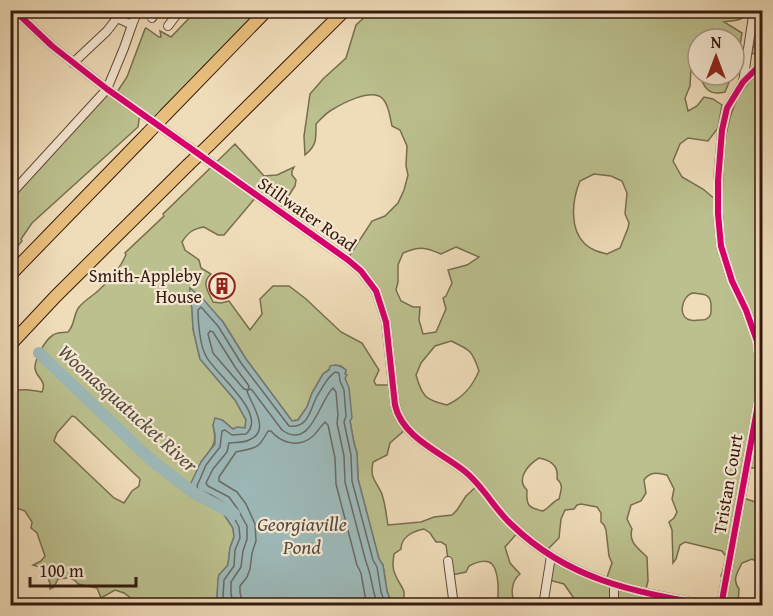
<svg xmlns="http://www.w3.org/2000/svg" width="773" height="616" font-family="'Gentium Book Plus',serif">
<rect width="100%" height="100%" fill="#efdcb9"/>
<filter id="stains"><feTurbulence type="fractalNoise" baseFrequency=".00333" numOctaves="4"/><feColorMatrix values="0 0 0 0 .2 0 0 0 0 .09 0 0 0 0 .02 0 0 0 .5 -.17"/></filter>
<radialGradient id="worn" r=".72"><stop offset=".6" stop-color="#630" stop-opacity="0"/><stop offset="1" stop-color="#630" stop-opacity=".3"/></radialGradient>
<g fill="#bbc08e" stroke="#786d4e" stroke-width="1.5" fill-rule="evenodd">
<path d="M374,10L748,11C742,22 735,20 724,22L742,33L740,46L741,52H739L734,68V39H698V70L691,69L690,86L685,98L688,111L697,106L704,97L713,99L722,105L718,128L708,141L688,138L680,144L673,161L682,177L703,189L722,205C723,170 721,128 739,96C745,86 755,76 762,67V396L752,435L762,440V468H750L743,498L762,504V563H759L752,559L742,563C737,573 732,580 739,589L738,605H724L727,589L721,576L727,558L722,551L685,542L680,545L676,559L673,563L672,530L669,522L674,518L677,512L672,499L674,489L667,475C657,473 650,471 644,480L646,493L641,501L631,505L627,519L632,529C628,542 638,548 647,557L648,581L642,605H582L575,600L564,584L549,580L551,558L606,580L612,563L609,556L606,530L604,525L601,522V513L597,507L581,504L577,505L574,509L565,510L561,519L559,538L548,549L519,531L505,547L510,563L520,574C511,581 509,598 518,605H492L497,603C499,593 499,572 492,564C487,558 474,563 469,566L466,572L452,575L450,574L446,545L441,542H436L430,533L424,529C413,531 401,537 401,549L394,554C393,562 392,567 395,574C400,588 409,589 401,605H392L387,591L383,565L379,559L358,479L357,453L354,443L350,421L345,378L346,370L341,366L335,365L323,374L312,393L307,407L298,420L292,421L246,359L223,322L190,289L189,298L192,308L193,329L200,359L235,400L246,420L245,428L233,429L222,420L213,425C218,444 212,448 201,462L209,501L219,507L233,528L234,537L230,548L228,565L219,575L217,597L222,605H140L124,593L115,590L101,598L97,588L78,584C72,576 67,578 58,579L54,587L50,589V583L43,568L33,565L41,561L45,556L37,533L31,528L32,522L25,511L11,506V392C20,388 31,390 42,392C47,380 37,379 35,369C34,360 45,340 53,335C57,332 63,333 68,332C75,325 73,315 79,307C85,300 94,295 100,289C111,279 120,268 126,255L125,253L164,216L163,214L235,144L264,176L277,175L294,167L292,171V175L296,180L295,186L279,211L257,196L224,235H218L204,227C193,229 188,232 182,242L185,250L199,260L201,268L211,274C201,283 208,291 213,302L221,303L229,301L250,330L262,314L260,299L273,286H289L306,299L341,332L362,343L379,370L374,381L376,385H392L384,325L376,297L348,258L372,221L385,216L398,203L404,190L408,175L406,166L407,146L400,130L392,126C390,118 389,105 383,99C372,87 341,104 330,111C325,114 320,120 316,124C316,139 317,145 305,155L304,136L310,94L323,79L346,58L356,25L367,15H368ZM594,174L611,176L622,181L627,193L625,214L629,223L628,228L620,248L607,254C599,252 591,250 585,244C569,229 572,200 580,181ZM456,247L479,257L467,265L448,270L452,283L446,296L443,298L446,309L436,332L423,334L419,320L420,307H413L401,301L396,290L398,282V265L403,253C419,246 425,247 441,254ZM692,293C703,294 712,293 711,308C711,312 712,314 709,317C706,320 704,320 700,320C697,320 693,321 690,320C678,317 681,298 692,293ZM451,341C470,350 472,350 479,371C472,387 463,398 447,405C425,400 422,396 416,375L421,363L435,346ZM72,416L75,417L140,479L139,486L132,491L124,503L114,498L54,441L57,433ZM406,429L478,485L466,496L457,510L452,515L434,517L421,522L388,525C386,515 385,498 380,490C374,479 370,476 373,462L387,455L390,443ZM539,458C550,460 559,466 557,479C564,485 561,490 559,499C552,502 549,508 543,511C528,508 526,505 527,490C515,479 529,464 539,458Z"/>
<polygon points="196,11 261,11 158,122 140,113 138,127 32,223 21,239 22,241 11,254 11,194 109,93 117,92 127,77 145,29 146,28 159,37 161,37 160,31 171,37"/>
<polygon points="762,16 762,52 756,54 749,53 755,45 759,19"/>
<path d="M700,75H732L725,92C710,96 704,89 700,75Z"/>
</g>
<path fill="#9db9b9" stroke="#747975" stroke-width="1.5" d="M190,288L203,299L223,322L246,359L292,421L298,420L307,407L312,393L323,374L329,370L330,366C337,364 341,366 346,370L345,374L347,375L345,378L349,388L352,418L350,421L354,443L357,453L358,479L379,559L383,565L387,591L392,605H222L217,597L218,579L219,575L228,565L230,548L234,537L233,528L219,507L209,501L192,494L190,485L201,462L215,444V434L213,425L215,418L222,420L233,429L237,427L245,428L246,420L235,400L200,359L193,329L192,308L189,298Z"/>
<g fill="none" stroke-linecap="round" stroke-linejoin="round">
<g stroke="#6a6a64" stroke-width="1.5">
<polygon points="210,331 213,332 235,367 249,386 248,390 244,389 213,353 208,334"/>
<path d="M226,606L223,596L224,580L234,566L235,550L240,538L239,527L231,512L224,503L211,495L198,490L197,486L206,465L220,447L222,431L225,430L232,435L246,434C269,414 214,373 206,356C200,346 198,322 198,310L201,307L218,326L241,363L289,426C309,428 310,410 317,396C319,393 326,381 328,379C330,376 333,374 335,372L339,373L340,381L344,390L346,416L344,422L351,455L352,481L373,560L377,567L381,592L386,606"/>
<path d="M234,606L231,594V582L241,567L243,551L247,539V526L237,508L229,497L208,486L206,483L213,469L227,452L229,443C235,442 244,443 249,440C272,431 251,404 247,391L250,389L252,390L282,430C311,451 319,401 333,388L336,392L338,415L337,423L344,456L345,482L366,562C372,576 372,591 378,606"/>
<path d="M243,606L240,592V586L247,577L250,569L252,553L256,541L255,524L246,504L237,492L219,481V477L236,452C256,447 257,451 268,431H271C281,443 298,448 312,437C317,433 320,427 325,422L328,425L335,458L336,484L357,565L361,573L365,596L368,606"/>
</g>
<polyline stroke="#9db9b9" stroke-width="12" points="39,353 151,460 194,493 234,514"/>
<g stroke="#644a3a" stroke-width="10">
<g id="minor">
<path d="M14,10L52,46L107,89L348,260L361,271L376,291L386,322L395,405C402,437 440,452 463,470C483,485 494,509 512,525C571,582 637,592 714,606"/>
<polyline points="114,10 117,18 132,25 138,10"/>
<polyline points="152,18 157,10"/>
<polyline points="168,26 180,10"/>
<polyline points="73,63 107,31 117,18"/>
<polyline points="743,82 753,16 759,10"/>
<polyline points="10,195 107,89 124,48 132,25"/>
<polyline points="448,561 454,606"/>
<polyline points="543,606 551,556"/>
<polyline points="614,606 614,585"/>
<polyline points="721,606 759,399 761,376 757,341 746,310 732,281 721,246 718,214 718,181 722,130 727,108 743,82 762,63"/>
</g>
</g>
<g stroke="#361a0f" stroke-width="14">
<g id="highway">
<polyline points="166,114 267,10"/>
<polyline points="209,145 345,10"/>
<polyline points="10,275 147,134"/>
<polyline points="10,345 56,296 188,165"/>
</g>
</g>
<use href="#minor" stroke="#f5e8d2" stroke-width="8"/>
<use href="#highway" stroke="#e8be7c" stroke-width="12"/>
<g stroke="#361a0f" stroke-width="14" stroke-linecap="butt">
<g id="highway-bridge">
<polyline points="147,134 166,114"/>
<polyline points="188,165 209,145"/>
</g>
</g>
<use href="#highway-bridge" stroke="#e8be7c" stroke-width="12"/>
<g stroke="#f5e8d2" stroke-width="10">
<g id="cycleway">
<path d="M14,10L52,46L107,89L348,260L361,271L376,291L386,322L395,405C402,437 440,452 463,470C483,485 494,509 512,525C571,582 637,592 714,606"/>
<polyline points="721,606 759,399 761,376 757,341 746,310 732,281 721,246 718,214 718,181 722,130 727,108 743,82 762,63"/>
</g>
</g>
<use href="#cycleway" stroke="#d6006c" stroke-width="6"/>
</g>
<defs>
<g id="building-ring" transform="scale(1.35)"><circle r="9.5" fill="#f5e8d2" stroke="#8f2418" stroke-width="1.5"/><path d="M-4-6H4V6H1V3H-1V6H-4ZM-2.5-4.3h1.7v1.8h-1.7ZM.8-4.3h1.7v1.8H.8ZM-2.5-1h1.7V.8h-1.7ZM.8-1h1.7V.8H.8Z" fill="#8f2418"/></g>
</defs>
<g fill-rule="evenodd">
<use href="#building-ring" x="222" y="286"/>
</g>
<g text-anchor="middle" stroke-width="4.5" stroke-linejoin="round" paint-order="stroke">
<g font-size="18" fill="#361a0f" stroke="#f5e8d2">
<text transform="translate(307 214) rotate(35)" y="6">Stillwater Road</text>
<text transform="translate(728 484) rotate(-80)" y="6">Tristan Court</text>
</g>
<g font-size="18" fill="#361a0f" stroke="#f5e8d2" text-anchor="end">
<text x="202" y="282">Smith-Appleby<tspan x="202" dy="21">House</tspan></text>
</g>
<g font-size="20" font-style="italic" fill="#554a42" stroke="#f5e8d2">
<text transform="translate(128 408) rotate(42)" y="7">Woonasquatucket River</text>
<text x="302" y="531">Georgiaville<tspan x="302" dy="23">Pond</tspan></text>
</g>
</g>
<rect width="773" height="616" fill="none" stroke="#efdcb9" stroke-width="36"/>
<rect x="12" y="12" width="749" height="592" fill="none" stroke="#361a0f" stroke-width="3"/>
<rect x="18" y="18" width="737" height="580" fill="none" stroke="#361a0f" stroke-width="1.5"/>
<g transform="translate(716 57)"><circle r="28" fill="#f5e8d2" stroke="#a99684" stroke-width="1.5"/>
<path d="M0-4.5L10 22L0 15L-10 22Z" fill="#8f2418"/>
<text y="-9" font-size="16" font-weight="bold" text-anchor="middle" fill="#361a0f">N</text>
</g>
<path d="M30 577v9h106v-9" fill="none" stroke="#361a0f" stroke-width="3"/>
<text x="39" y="577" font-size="18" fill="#361a0f" stroke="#f5e8d2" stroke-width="4.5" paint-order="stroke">100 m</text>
<rect width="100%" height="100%" filter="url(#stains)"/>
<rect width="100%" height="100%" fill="url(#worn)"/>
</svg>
